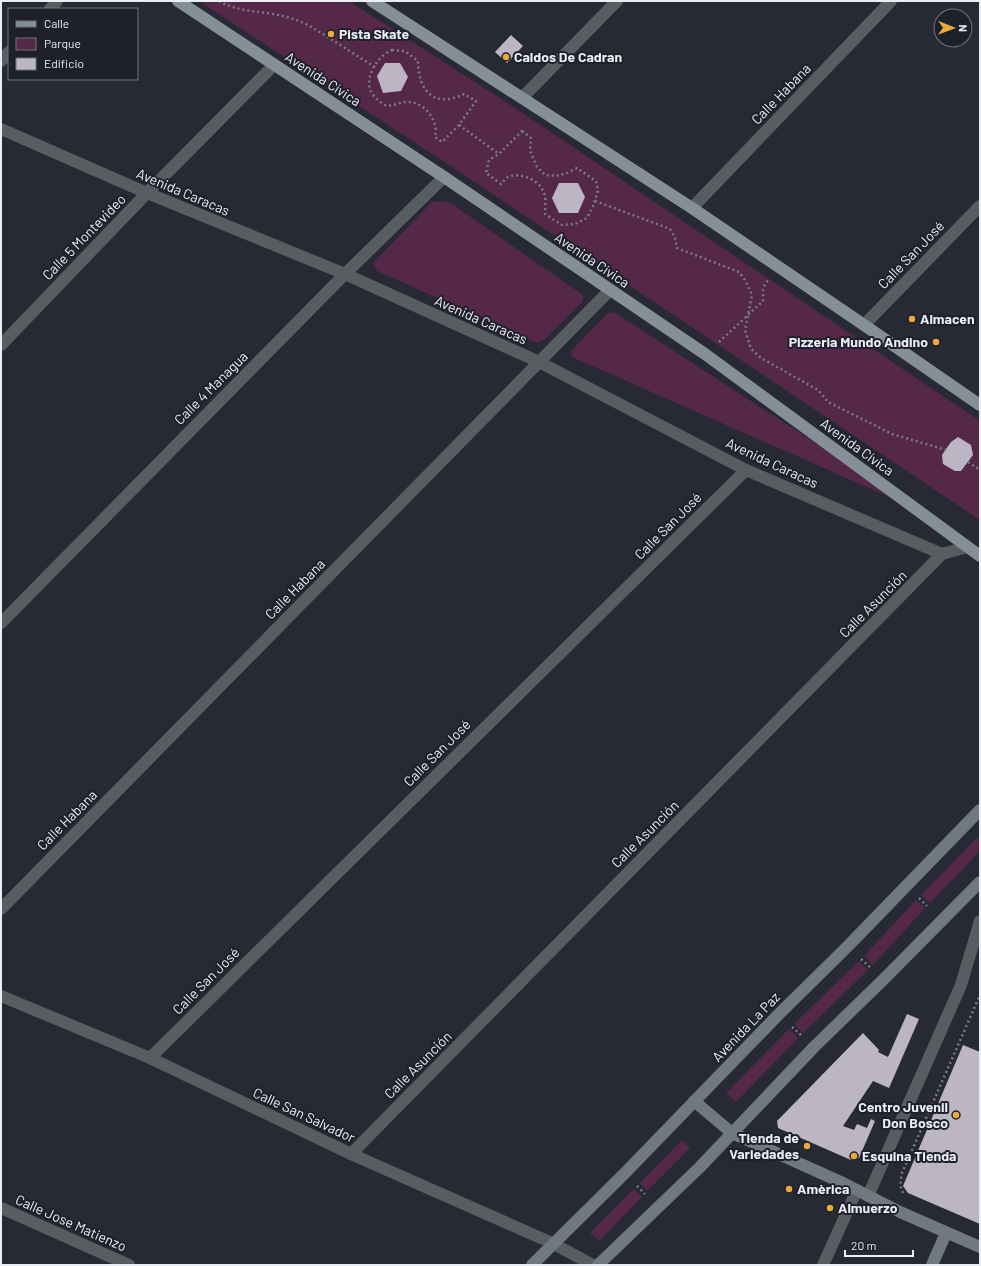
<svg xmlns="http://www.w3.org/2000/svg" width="981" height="1266" font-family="Barlow,sans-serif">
<rect width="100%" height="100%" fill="#272a35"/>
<g fill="#552748">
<polygon points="199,1 349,1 503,100 980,421 980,520 449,165"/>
<polygon points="444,201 452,204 583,295 583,301 545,339 537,343 377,271 374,266 375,261 432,202"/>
<polygon points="614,312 886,489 885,495 572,357 571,351 608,313"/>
<polygon points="977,838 980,841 980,851 930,903 921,895"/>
<polygon points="916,900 925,908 873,965 864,956"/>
<polygon points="859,961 868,970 803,1033 794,1024"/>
<polygon points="789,1029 798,1038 736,1102 726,1093"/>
<polygon points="682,1140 690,1148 647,1191 640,1183"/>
<polygon points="634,1189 642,1197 599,1241 590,1233"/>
</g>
<g fill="#bcb5c4">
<polygon points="511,35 523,46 507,63 495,52"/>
<polygon points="385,63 400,63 408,77 401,91 383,93 377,76"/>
<polygon points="559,183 578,183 585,197 578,213 559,213 552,198"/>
<polygon points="958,437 971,445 973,455 961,471 955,471 943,464 942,455 951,442"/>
<polygon points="907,1014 919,1019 889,1088 873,1081 843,1126 854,1130 857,1124 867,1128 871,1119 875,1121 859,1158 851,1160 778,1128 777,1121 863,1033 879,1050 878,1052 888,1057"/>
<polygon points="963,1045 980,1052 980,1224 908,1193 903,1186"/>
</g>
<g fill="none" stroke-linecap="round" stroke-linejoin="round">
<g stroke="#797b85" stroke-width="2.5" stroke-dasharray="2 3" stroke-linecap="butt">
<path d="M219,1C241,14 266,10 290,18C305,22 318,31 331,39C345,48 360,58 375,67"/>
<path d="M392,50L405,51L418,61C418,90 434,109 464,94L476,101L459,125L442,142L435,137C439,122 426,103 409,102C401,101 393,107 385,105C382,104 380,101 377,99C359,85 375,57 392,50Z"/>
<polyline points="459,125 499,154"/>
<path d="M522,131L531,138L530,151L537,167L545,175L556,176L567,173L577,168L596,181L598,191L593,206L587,218L575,224L562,225L545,214C545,206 547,196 542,189C537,179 518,172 508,177C505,179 503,182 501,184L486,173L489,160L499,154Z"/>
<polyline points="595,201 670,229 675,238 677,248 739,272 745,280 752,295 745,330 751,349 761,358 818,390 828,402 892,434 946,450"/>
<polyline points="719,342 763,301 763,288 768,280"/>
<polyline points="968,462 980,470"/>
<polyline points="919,898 927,906"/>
<polyline points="861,959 870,967"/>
<polyline points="792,1027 801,1035"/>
<polyline points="637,1186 645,1194"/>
<polyline points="903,1193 900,1185 902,1173 980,995"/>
</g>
<g stroke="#585d61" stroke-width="12">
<polyline points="50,9 57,1"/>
<polyline points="1,61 9,52"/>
<polyline points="522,98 617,1"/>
<polyline points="1,129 147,193 345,274 539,362 746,470 942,554"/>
<polyline points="692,208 891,1"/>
<polyline points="864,325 980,206"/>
<polyline points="1,345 147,193 274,65"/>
<polyline points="1,623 345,274 444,177"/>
<polyline points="1,909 610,290"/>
<polyline points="1,996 150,1058 351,1154 552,1243 593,1265"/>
<polyline points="150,1058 746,470"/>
<polyline points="351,1154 942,554 967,547"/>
<polyline points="868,1196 961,985 980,921"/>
<polyline points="1,1208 129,1265"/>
<polyline points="823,1265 857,1190"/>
</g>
<g stroke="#717980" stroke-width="12">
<polyline points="694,1101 732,1133 843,1183 900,1212 980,1247"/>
<polyline points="532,1265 625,1173 778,1015 848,946 980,810"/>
<polyline points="598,1265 700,1167 814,1047 883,980 980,882"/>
<polyline points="932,1265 946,1233"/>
</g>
<g stroke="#848f97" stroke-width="12">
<polyline points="178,1 444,177 705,354 980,556"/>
<polyline points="372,1 692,208 864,325 980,405"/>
</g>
</g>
<g fill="#ebaa39" stroke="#1e212b" stroke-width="1.5">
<circle cx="331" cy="34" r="4"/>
<circle cx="506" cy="57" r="4"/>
<circle cx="912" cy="319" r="4"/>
<circle cx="936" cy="342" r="4"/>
<circle cx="956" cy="1115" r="4"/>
<circle cx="807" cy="1146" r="4"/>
<circle cx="854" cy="1156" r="4"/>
<circle cx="789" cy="1189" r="4"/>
<circle cx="830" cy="1208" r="4"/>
</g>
<g text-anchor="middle" stroke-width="4" stroke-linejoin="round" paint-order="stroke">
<g font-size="14" font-weight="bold" fill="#eceef6" stroke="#1e212b" text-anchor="start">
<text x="339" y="39">Pista Skate</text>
<text x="514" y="62">Caldos De Cadran</text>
<text x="920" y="324">Almacen</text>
<text x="928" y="347" text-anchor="end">Pizzeria Mundo Andino</text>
<text x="948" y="1112" text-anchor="end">Centro Juvenil<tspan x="948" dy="16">Don Bosco</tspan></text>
<text x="799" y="1143" text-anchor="end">Tienda de<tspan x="799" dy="16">Variedades</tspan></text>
<text x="862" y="1161">Esquina Tienda</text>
<text x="797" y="1194">Amèrica</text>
<text x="838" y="1213">Almuerzo</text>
</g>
<g font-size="14" fill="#eceef6" stroke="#1e212b">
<text transform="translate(323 79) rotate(33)" y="5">Avenida Cívica</text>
<text transform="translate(781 94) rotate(-46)" y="5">Calle Habana</text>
<text transform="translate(183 192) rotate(23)" y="5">Avenida Caracas</text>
<text transform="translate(84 237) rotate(-46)" y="5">Calle 5 Montevideo</text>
<text transform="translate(911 255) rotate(-46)" y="5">Calle San José</text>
<text transform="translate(592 260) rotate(34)" y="5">Avenida Cívica</text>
<text transform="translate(481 320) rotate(24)" y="5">Avenida Caracas</text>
<text transform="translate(211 388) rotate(-45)" y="5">Calle 4 Managua</text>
<text transform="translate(857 447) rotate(36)" y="5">Avenida Cívica</text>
<text transform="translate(772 463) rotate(25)" y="5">Avenida Caracas</text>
<text transform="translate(668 526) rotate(-45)" y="5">Calle San José</text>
<text transform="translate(295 589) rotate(-45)" y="5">Calle Habana</text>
<text transform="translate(873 604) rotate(-45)" y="5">Calle Asunción</text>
<text transform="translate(437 753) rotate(-45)" y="5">Calle San José</text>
<text transform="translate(67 820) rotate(-45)" y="5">Calle Habana</text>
<text transform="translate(645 834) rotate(-45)" y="5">Calle Asunción</text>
<text transform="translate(206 981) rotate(-45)" y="5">Calle San José</text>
<text transform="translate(746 1027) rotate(-46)" y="5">Avenida La Paz</text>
<text transform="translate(418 1065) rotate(-45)" y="5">Calle Asunción</text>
<text transform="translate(304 1115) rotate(25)" y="5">Calle San Salvador</text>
<text transform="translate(71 1223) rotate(24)" y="5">Calle Jose Matienzo</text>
</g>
</g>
<rect width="981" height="1266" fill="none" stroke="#eceef6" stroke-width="4"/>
<rect x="8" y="8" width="130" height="72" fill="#1e212b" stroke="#70737c"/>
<rect x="16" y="21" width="20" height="6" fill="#848f97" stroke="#70737c"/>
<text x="44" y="28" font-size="12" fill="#eceef6">Calle</text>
<rect x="16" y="38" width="20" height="12" fill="#552748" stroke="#70737c"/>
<text x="44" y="48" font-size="12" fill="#eceef6">Parque</text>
<rect x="16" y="58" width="20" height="12" fill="#bcb5c4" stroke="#70737c"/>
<text x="44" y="68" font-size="12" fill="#eceef6">Edificio</text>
<g transform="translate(953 28) rotate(91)"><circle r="19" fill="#1e212b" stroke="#70737c"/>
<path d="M0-3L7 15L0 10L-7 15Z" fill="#ebaa39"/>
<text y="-6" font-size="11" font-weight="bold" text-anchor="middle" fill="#eceef6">N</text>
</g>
<path d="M845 1250v6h68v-6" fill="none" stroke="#eceef6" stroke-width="2"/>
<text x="851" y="1250" font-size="12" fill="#eceef6" stroke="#1e212b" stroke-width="3" paint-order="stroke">20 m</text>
</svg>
